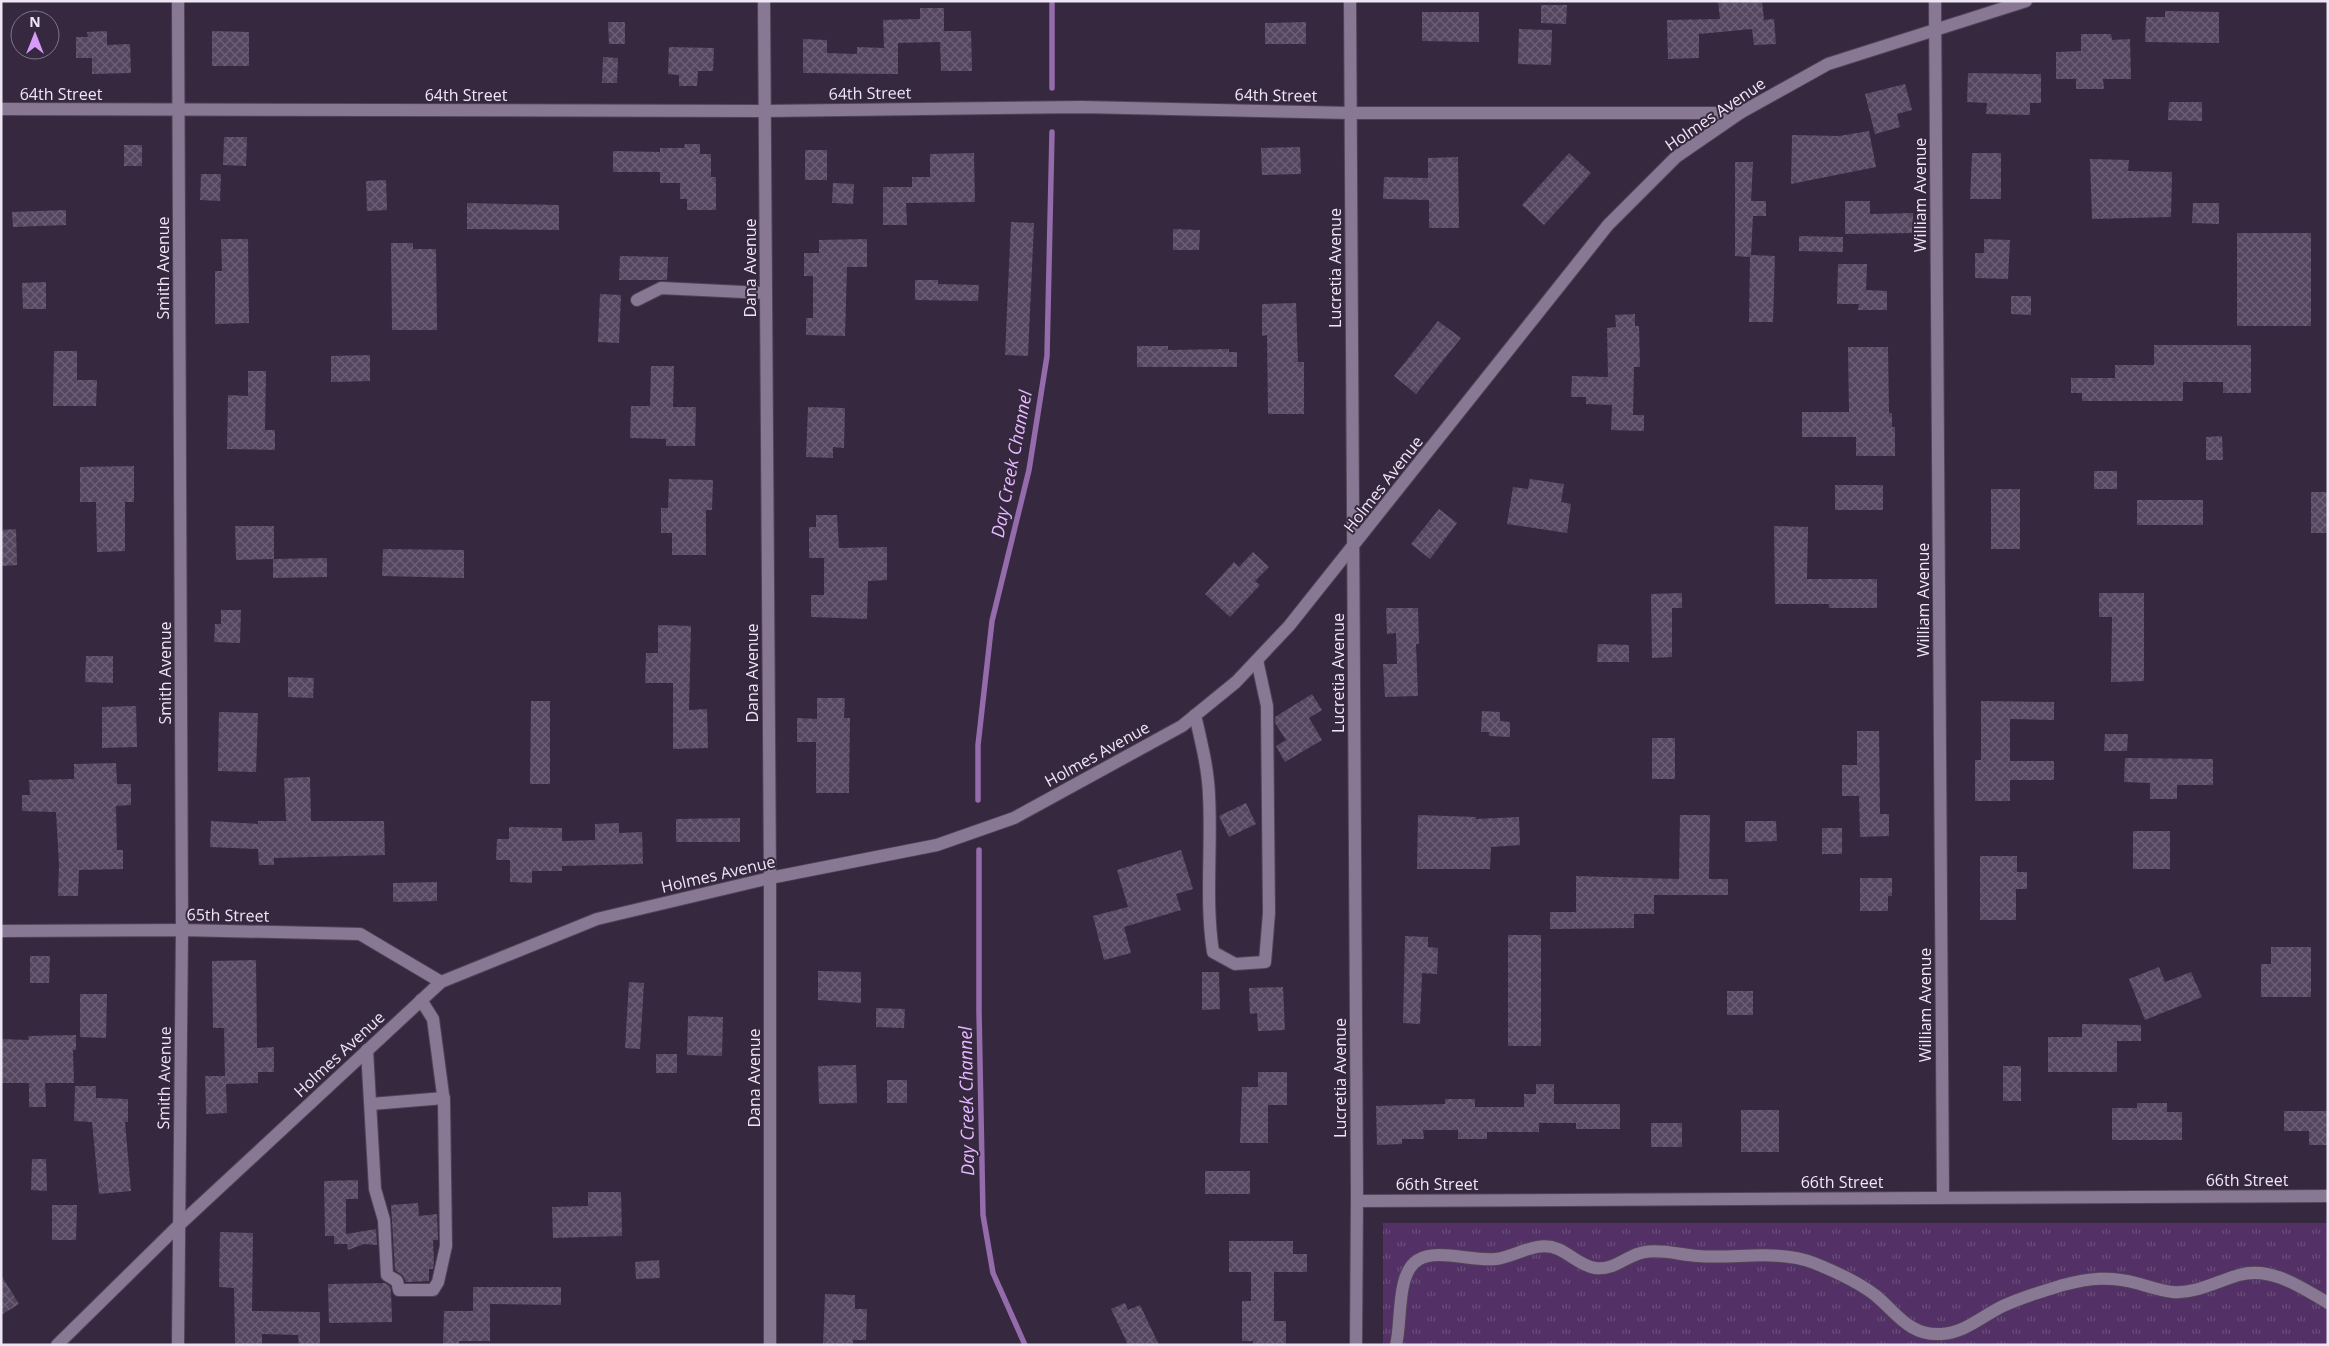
<svg xmlns="http://www.w3.org/2000/svg" width="2329" height="1346" font-family="'Open Sans',sans-serif">
<defs>
<pattern id="grass-tufts" width="24" height="20" patternUnits="userSpaceOnUse" patternTransform="scale(1.25)"><rect width="24" height="20" fill="#533066"/><path d="M3 7l-1-3M5 7V3M7 7l1-3M15 17l-1-3M17 17v-4M19 17l1-3" fill="none" stroke="#6c4e7c"/></pattern>
<pattern id="building-cross-hatch" width="8" height="8" patternUnits="userSpaceOnUse" patternTransform="scale(1.25)"><rect width="8" height="8" fill="#55465f"/><path d="M0 0l8 8M0 8l8-8" fill="none" stroke="#6e6177"/></pattern>
</defs>
<rect width="100%" height="100%" fill="#36283f"/>
<rect fill="url(#grass-tufts)" x="1383" y="1223" width="945" height="122"/>
<g fill="none" stroke-linecap="round" stroke-linejoin="round">
<g stroke="#946bab" stroke-width="5.5">
<polyline points="1052,1 1052,88"/>
<polyline points="978,800 978,745 992,621 1029,470 1047,356 1052,132"/>
<polyline points="979,850 979,1012 983,1215 993,1273 1025,1345"/>
</g>
</g>
<g fill="url(#building-cross-hatch)">
<polygon points="1718,1 1762,1 1764,20 1774,19 1776,44 1754,45 1752,29 1699,34 1699,58 1668,59 1667,20 1720,19"/>
<polygon points="1541,5 1567,5 1566,24 1541,23"/>
<polygon points="920,8 944,8 944,31 971,31 972,71 941,71 940,42 898,43 898,74 803,73 803,39 827,40 827,53 857,54 857,47 884,48 883,20 920,19"/>
<polygon points="2165,11 2219,12 2219,43 2145,42 2146,17 2165,17"/>
<polygon points="1422,12 1479,12 1479,42 1422,41"/>
<polygon points="608,22 625,22 625,44 609,44"/>
<polygon points="1306,22 1306,44 1265,44 1265,23"/>
<polygon points="1519,29 1552,30 1551,65 1518,64"/>
<polygon points="107,31 107,45 130,44 131,73 92,74 92,58 76,58 76,37 88,37 87,32"/>
<polygon points="212,31 249,32 249,66 212,66"/>
<polygon points="2081,34 2111,34 2112,40 2130,39 2131,79 2103,79 2104,89 2076,89 2076,79 2056,79 2056,52 2081,51"/>
<polygon points="669,47 714,48 713,71 698,71 697,86 679,86 679,75 668,74"/>
<polygon points="603,57 618,58 617,83 602,83"/>
<polygon points="1968,73 2041,74 2041,103 2030,103 2030,115 1986,114 1987,103 1967,102"/>
<polygon points="1905,84 1912,110 1897,114 1900,127 1875,134 1865,94"/>
<polygon points="2169,102 2202,102 2202,121 2168,120"/>
<polygon points="1869,131 1876,167 1791,184 1792,135 1839,136"/>
<polygon points="224,137 247,137 246,166 223,165"/>
<polygon points="685,144 700,144 700,154 711,154 711,177 716,177 716,210 687,210 687,199 680,199 680,183 660,183 660,172 613,172 613,151 660,152 660,148 684,148"/>
<rect x="124" y="145" width="18" height="21"/>
<polygon points="1300,147 1301,174 1262,175 1261,148"/>
<rect x="805" y="150" width="22" height="30"/>
<polygon points="974,153 975,202 906,203 907,225 883,225 883,187 912,187 912,177 930,177 930,154"/>
<polygon points="1569,153 1591,173 1544,225 1522,205"/>
<polygon points="1972,153 2001,153 2001,199 1970,199"/>
<polygon points="1458,157 1459,228 1429,228 1429,200 1383,199 1384,177 1428,178 1428,158"/>
<polygon points="2090,159 2129,160 2128,171 2172,172 2171,217 2092,219"/>
<polygon points="1735,162 1753,162 1751,201 1766,201 1766,216 1753,216 1751,255 1775,256 1773,322 1749,322 1750,257 1735,256"/>
<polygon points="201,174 221,174 220,201 200,200"/>
<polygon points="386,180 387,210 367,211 366,181"/>
<polygon points="833,183 854,184 853,204 832,203"/>
<polygon points="1845,201 1870,201 1870,214 1913,213 1913,233 1845,234"/>
<polygon points="467,203 559,205 559,230 467,229"/>
<polygon points="2193,203 2219,203 2219,224 2192,223"/>
<polygon points="66,210 66,225 13,227 12,212"/>
<polygon points="1011,222 1034,223 1028,356 1005,355"/>
<polygon points="1173,229 1200,230 1199,250 1173,250"/>
<rect x="2237" y="233" width="74" height="93"/>
<polygon points="1799,236 1843,237 1843,252 1799,251"/>
<polygon points="221,239 248,239 249,323 215,324 215,271 222,271"/>
<polygon points="867,239 867,267 847,267 845,336 806,335 806,318 813,318 813,276 804,276 804,253 819,253 819,240"/>
<polygon points="1984,239 2010,240 2008,279 1975,278 1975,253 1984,253"/>
<polygon points="391,243 413,243 413,249 436,249 437,330 392,330"/>
<polygon points="620,256 668,257 667,280 619,280"/>
<polygon points="1838,264 1867,264 1866,290 1887,291 1887,310 1858,310 1859,304 1837,304"/>
<polygon points="915,280 938,280 938,284 979,285 978,301 915,300"/>
<polygon points="46,282 46,309 23,309 22,283"/>
<polygon points="600,294 621,295 619,343 598,342"/>
<polygon points="2011,296 2031,296 2031,315 2011,314"/>
<polygon points="1296,303 1298,362 1304,362 1304,414 1268,414 1267,335 1262,336 1262,304"/>
<polygon points="1635,314 1635,326 1639,326 1640,367 1634,367 1633,415 1644,415 1644,431 1611,430 1612,405 1586,404 1586,397 1571,397 1572,376 1608,377 1607,328 1616,327 1615,315"/>
<polygon points="1438,321 1461,338 1416,394 1394,376"/>
<polygon points="2154,345 2251,345 2251,393 2223,393 2223,382 2183,382 2183,401 2082,401 2082,393 2071,393 2071,378 2115,378 2115,365 2154,365"/>
<polygon points="1137,346 1168,346 1168,350 1229,349 1229,352 1237,352 1237,367 1137,367"/>
<polygon points="1848,347 1888,347 1889,413 1892,413 1892,427 1895,427 1895,456 1856,456 1856,437 1802,437 1802,412 1849,412"/>
<polygon points="54,351 77,351 77,380 97,380 96,406 53,406"/>
<polygon points="370,355 370,381 331,382 331,356"/>
<polygon points="651,366 674,366 673,407 696,407 695,446 666,446 666,439 630,438 631,406 650,406"/>
<polygon points="248,371 266,371 265,430 275,430 275,450 227,449 228,395 248,396"/>
<polygon points="808,407 845,408 844,448 833,447 833,458 806,457"/>
<polygon points="2222,436 2223,460 2206,460 2206,437"/>
<polygon points="134,466 134,502 125,502 125,551 97,552 96,502 80,502 80,467"/>
<rect x="2094" y="471" width="23" height="18"/>
<polygon points="669,479 713,480 712,510 706,510 706,555 672,555 672,533 661,533 661,508 668,508"/>
<polygon points="1530,479 1564,484 1561,502 1571,504 1567,533 1507,524 1513,487 1528,489"/>
<rect x="1835" y="485" width="48" height="25"/>
<rect x="1991" y="489" width="29" height="60"/>
<rect x="2311" y="492" width="16" height="41"/>
<rect x="2137" y="500" width="66" height="25"/>
<polygon points="1439,509 1457,523 1430,559 1411,544"/>
<polygon points="816,515 837,515 839,548 887,547 887,580 868,581 867,619 811,617 811,595 824,595 824,558 809,558 809,527 816,527"/>
<polygon points="235,526 274,526 274,559 327,558 327,577 273,578 273,559 236,560"/>
<polygon points="1774,526 1808,527 1807,579 1877,579 1877,608 1829,608 1829,604 1775,604"/>
<polygon points="16,529 17,565 1,566 1,530"/>
<polygon points="383,549 464,550 464,578 382,576"/>
<polygon points="1253,552 1269,567 1255,581 1260,585 1230,617 1205,594 1234,562 1239,567"/>
<polygon points="1682,593 1682,608 1672,608 1672,657 1652,658 1651,594"/>
<polygon points="2099,593 2144,593 2144,681 2111,682 2112,617 2099,617"/>
<polygon points="1386,608 1418,608 1419,644 1416,644 1418,696 1385,697 1383,664 1397,664 1396,633 1387,634"/>
<polygon points="221,610 241,610 240,643 214,642 215,624 221,624"/>
<polygon points="658,625 691,626 689,710 707,709 708,748 673,749 673,683 645,683 646,653 658,653"/>
<polygon points="1598,644 1629,645 1629,662 1597,662"/>
<polygon points="86,656 113,656 113,683 85,682"/>
<polygon points="288,677 314,678 313,698 288,697"/>
<polygon points="1312,694 1322,710 1309,718 1322,740 1285,762 1276,746 1286,740 1275,723 1275,717"/>
<polygon points="817,698 845,698 844,718 850,718 849,793 816,793 816,742 797,742 797,718 817,719"/>
<polygon points="531,701 550,701 550,784 530,784"/>
<polygon points="1981,701 2054,702 2054,720 2010,719 2010,761 2054,761 2054,780 2010,780 2010,801 1975,801 1975,760 1981,760"/>
<polygon points="136,706 137,747 102,748 102,707"/>
<polygon points="1482,711 1500,712 1500,721 1510,722 1510,737 1489,736 1489,732 1481,732"/>
<polygon points="219,712 258,713 256,772 218,771"/>
<polygon points="1857,731 1879,731 1880,814 1889,814 1889,836 1860,837 1859,796 1842,796 1842,765 1857,765"/>
<polygon points="2105,734 2128,734 2127,751 2104,751"/>
<rect x="1652" y="738" width="23" height="41"/>
<polygon points="2125,758 2213,759 2213,785 2177,785 2177,799 2150,799 2150,783 2124,782"/>
<polygon points="116,763 117,784 131,784 131,805 116,806 117,850 123,850 123,869 79,870 78,896 58,896 59,865 56,812 22,811 22,795 30,795 29,780 74,779 74,764"/>
<polygon points="310,777 311,821 384,821 385,855 274,858 274,865 259,865 258,849 210,847 211,821 258,824 258,821 286,821 284,778"/>
<polygon points="1246,803 1256,824 1229,837 1219,816"/>
<polygon points="1418,815 1476,817 1476,819 1519,817 1520,845 1491,847 1490,869 1417,869"/>
<polygon points="1680,815 1710,815 1709,879 1728,879 1728,895 1654,895 1654,914 1634,914 1634,928 1550,929 1550,912 1576,912 1576,876 1679,879"/>
<polygon points="740,818 740,842 676,842 676,819"/>
<polygon points="1745,821 1776,821 1777,841 1745,842"/>
<polygon points="619,823 619,833 642,832 643,864 562,866 562,871 532,871 532,883 510,882 510,860 496,860 497,839 509,839 509,827 562,828 562,841 595,840 595,824"/>
<rect x="1822" y="828" width="20" height="26"/>
<rect x="2133" y="831" width="37" height="38"/>
<polygon points="1181,850 1193,889 1176,894 1181,910 1124,927 1131,953 1104,960 1093,916 1128,907 1117,870"/>
<polygon points="1980,856 2017,856 2017,872 2027,872 2027,889 2016,889 2016,920 1980,920"/>
<polygon points="1860,878 1892,878 1892,896 1888,896 1888,911 1860,911"/>
<polygon points="437,882 437,901 393,902 393,883"/>
<rect x="1508" y="935" width="33" height="111"/>
<polygon points="1405,936 1428,937 1428,947 1438,948 1437,974 1422,973 1420,1024 1403,1023"/>
<polygon points="2271,947 2311,947 2311,997 2261,997 2261,964 2271,964"/>
<polygon points="30,956 50,956 49,983 30,983"/>
<polygon points="256,960 257,1048 274,1047 274,1072 258,1072 258,1083 226,1084 227,1113 206,1114 205,1076 225,1076 224,1028 213,1028 212,961"/>
<polygon points="2159,967 2165,982 2191,972 2202,997 2145,1020 2129,979"/>
<polygon points="818,971 861,972 861,1003 818,1000"/>
<polygon points="1202,972 1219,972 1220,1009 1202,1010"/>
<polygon points="629,982 644,983 640,1049 625,1048"/>
<polygon points="1283,987 1285,1030 1258,1031 1257,1013 1250,1014 1249,988"/>
<rect x="1727" y="991" width="26" height="24"/>
<polygon points="80,994 107,994 106,1038 80,1037"/>
<polygon points="876,1008 905,1009 904,1028 876,1027"/>
<polygon points="688,1016 723,1017 722,1056 687,1055"/>
<polygon points="2082,1024 2141,1025 2141,1041 2117,1041 2117,1072 2048,1072 2048,1037 2082,1037"/>
<polygon points="76,1035 76,1050 73,1050 74,1083 45,1083 46,1107 29,1107 29,1083 1,1083 1,1039 29,1040 28,1036"/>
<rect x="656" y="1054" width="21" height="19"/>
<polygon points="856,1065 857,1103 819,1104 818,1066"/>
<rect x="2003" y="1066" width="18" height="35"/>
<polygon points="1258,1072 1287,1072 1287,1105 1268,1105 1268,1143 1240,1143 1242,1087 1258,1087"/>
<rect x="887" y="1080" width="20" height="23"/>
<polygon points="1536,1084 1554,1084 1554,1104 1620,1104 1620,1129 1576,1129 1576,1123 1539,1123 1539,1132 1487,1132 1487,1139 1458,1139 1458,1130 1423,1130 1424,1139 1402,1139 1402,1144 1377,1145 1376,1106 1445,1104 1445,1099 1475,1099 1475,1107 1524,1107 1524,1094 1536,1094"/>
<polygon points="75,1086 96,1086 96,1098 128,1099 128,1122 125,1122 131,1191 99,1194 92,1122 74,1121"/>
<polygon points="2137,1103 2167,1103 2167,1112 2182,1112 2182,1140 2112,1140 2112,1108 2137,1108"/>
<rect x="1741" y="1110" width="38" height="42"/>
<polygon points="2284,1111 2328,1111 2328,1145 2309,1145 2309,1131 2284,1131"/>
<rect x="1651" y="1123" width="31" height="24"/>
<polygon points="32,1159 46,1159 47,1191 31,1190"/>
<rect x="1205" y="1171" width="45" height="23"/>
<polygon points="358,1180 358,1199 346,1199 346,1234 376,1229 377,1245 364,1244 348,1250 347,1244 334,1244 334,1236 325,1236 324,1181"/>
<polygon points="588,1192 621,1192 622,1236 553,1238 552,1207 588,1206"/>
<polygon points="418,1203 419,1216 437,1214 438,1240 433,1240 434,1261 433,1269 429,1269 429,1281 406,1282 403,1276 395,1270 391,1205"/>
<polygon points="52,1205 77,1205 76,1240 52,1240"/>
<polygon points="220,1232 253,1233 252,1311 320,1312 320,1345 299,1345 298,1335 262,1334 262,1345 235,1345 234,1288 219,1287"/>
<polygon points="1229,1241 1293,1241 1293,1254 1307,1254 1307,1272 1274,1272 1274,1321 1286,1321 1286,1345 1253,1345 1253,1341 1242,1341 1242,1301 1251,1301 1251,1272 1229,1272"/>
<polygon points="659,1260 660,1278 636,1279 635,1262"/>
<polygon points="1,1275 19,1304 1,1315"/>
<polygon points="385,1283 390,1286 391,1292 392,1322 329,1323 328,1284"/>
<polygon points="473,1287 561,1287 561,1305 490,1304 490,1341 459,1341 459,1345 443,1345 444,1311 473,1311"/>
<polygon points="825,1294 855,1295 855,1309 867,1309 866,1340 853,1340 853,1345 823,1345"/>
<polygon points="1125,1303 1128,1310 1140,1305 1159,1345 1128,1345 1111,1309"/>
</g>
<g fill="none" stroke-linecap="round" stroke-linejoin="round">
<g stroke="#504357" stroke-width="14">
<g id="minor">
<polyline points="764,1 770,878 770,1345"/>
<polyline points="1350,1 1357,1194 1356,1345"/>
<polyline points="1935,1 1943,1198"/>
<polyline points="1,109 765,111 1082,107 1350,113 1740,113"/>
<polyline points="637,300 661,288 766,293"/>
<path d="M1195,715C1201,741 1208,768 1209,795C1212,847 1205,900 1213,952L1235,964L1265,962L1269,913L1267,706L1257,660"/>
<polyline points="1,931 182,930 360,934 441,982"/>
<polyline points="367,1050 375,1189 384,1220 387,1275 397,1281 399,1290 433,1290 438,1282 446,1246 444,1102 433,1019 421,1000"/>
<polyline points="371,1104 444,1098"/>
<polyline points="1357,1201 2328,1196"/>
<polyline points="57,1345 178,1226 441,982 597,919 770,878 937,845 1014,818 1182,726 1236,682 1289,626 1608,225 1676,157 1740,113 1828,64 2026,1"/>
<polyline points="178,1345 182,930 178,1"/>
<path d="M1396,1345C1402,1322 1396,1273 1418,1260C1436,1248 1474,1262 1496,1259C1517,1256 1537,1240 1558,1249C1570,1254 1581,1266 1595,1268C1615,1271 1628,1254 1645,1252C1662,1249 1681,1255 1698,1256C1737,1259 1777,1249 1814,1263C1834,1271 1858,1282 1875,1295C1897,1313 1909,1336 1941,1334C1965,1333 1982,1316 2003,1306C2022,1297 2043,1291 2063,1285C2089,1278 2111,1276 2136,1283C2148,1286 2160,1291 2173,1292C2195,1294 2218,1281 2239,1275C2271,1266 2301,1287 2328,1303"/>
</g>
</g>
<use href="#minor" stroke="#897893" stroke-width="12"/>
</g>
<g text-anchor="middle" stroke-width="4" stroke-linejoin="round" paint-order="stroke">
<g font-size="16" fill="#efe6f5" stroke="#36283f">
<text transform="translate(870 93) rotate(-1)" y="6">64th Street</text>
<text x="61" y="100">64th Street</text>
<text x="466" y="101">64th Street</text>
<text transform="translate(1276 95) rotate(1)" y="6">64th Street</text>
<text transform="translate(1715 114) rotate(-34)" y="6">Holmes Avenue</text>
<text transform="translate(1920 195) rotate(-90)" y="6">William Avenue</text>
<text transform="translate(163 268) rotate(-90)" y="6">Smith Avenue</text>
<text transform="translate(750 268) rotate(-90)" y="6">Dana Avenue</text>
<text transform="translate(1335 268) rotate(-90)" y="6">Lucretia Avenue</text>
<text transform="translate(1383 484) rotate(-52)" y="6">Holmes Avenue</text>
<text transform="translate(1923 600) rotate(-90)" y="6">William Avenue</text>
<text transform="translate(165 673) rotate(-90)" y="6">Smith Avenue</text>
<text transform="translate(752 673) rotate(-90)" y="6">Dana Avenue</text>
<text transform="translate(1338 673) rotate(-90)" y="6">Lucretia Avenue</text>
<text transform="translate(1097 754) rotate(-29)" y="6">Holmes Avenue</text>
<text transform="translate(718 874) rotate(-13)" y="6">Holmes Avenue</text>
<text transform="translate(228 915) rotate(1)" y="6">65th Street</text>
<text transform="translate(1925 1005) rotate(-90)" y="6">William Avenue</text>
<text transform="translate(339 1054) rotate(-43)" y="6">Holmes Avenue</text>
<text transform="translate(164 1078) rotate(-89)" y="6">Smith Avenue</text>
<text transform="translate(754 1078) rotate(-90)" y="6">Dana Avenue</text>
<text transform="translate(1340 1078) rotate(-90)" y="6">Lucretia Avenue</text>
<text x="2247" y="1186">66th Street</text>
<text x="1842" y="1188">66th Street</text>
<text x="1437" y="1190">66th Street</text>
</g>
<g font-size="18" font-style="italic" fill="#e5b8ff" stroke="#36283f">
<text transform="translate(1012 464) rotate(-79)" y="6">Day Creek Channel</text>
<text transform="translate(967 1101) rotate(-91)" y="6">Day Creek Channel</text>
</g>
</g>
<rect width="2329" height="1346" fill="none" stroke="#efe6f5" stroke-width="5"/>
<g transform="translate(35 35)"><circle r="24" fill="#36283f" stroke="#807488"/>
<path d="M0-4L9 19L0 12L-9 19Z" fill="#d79bf9"/>
<text y="-8" font-size="14" font-weight="bold" text-anchor="middle" fill="#efe6f5">N</text>
</g>
</svg>
